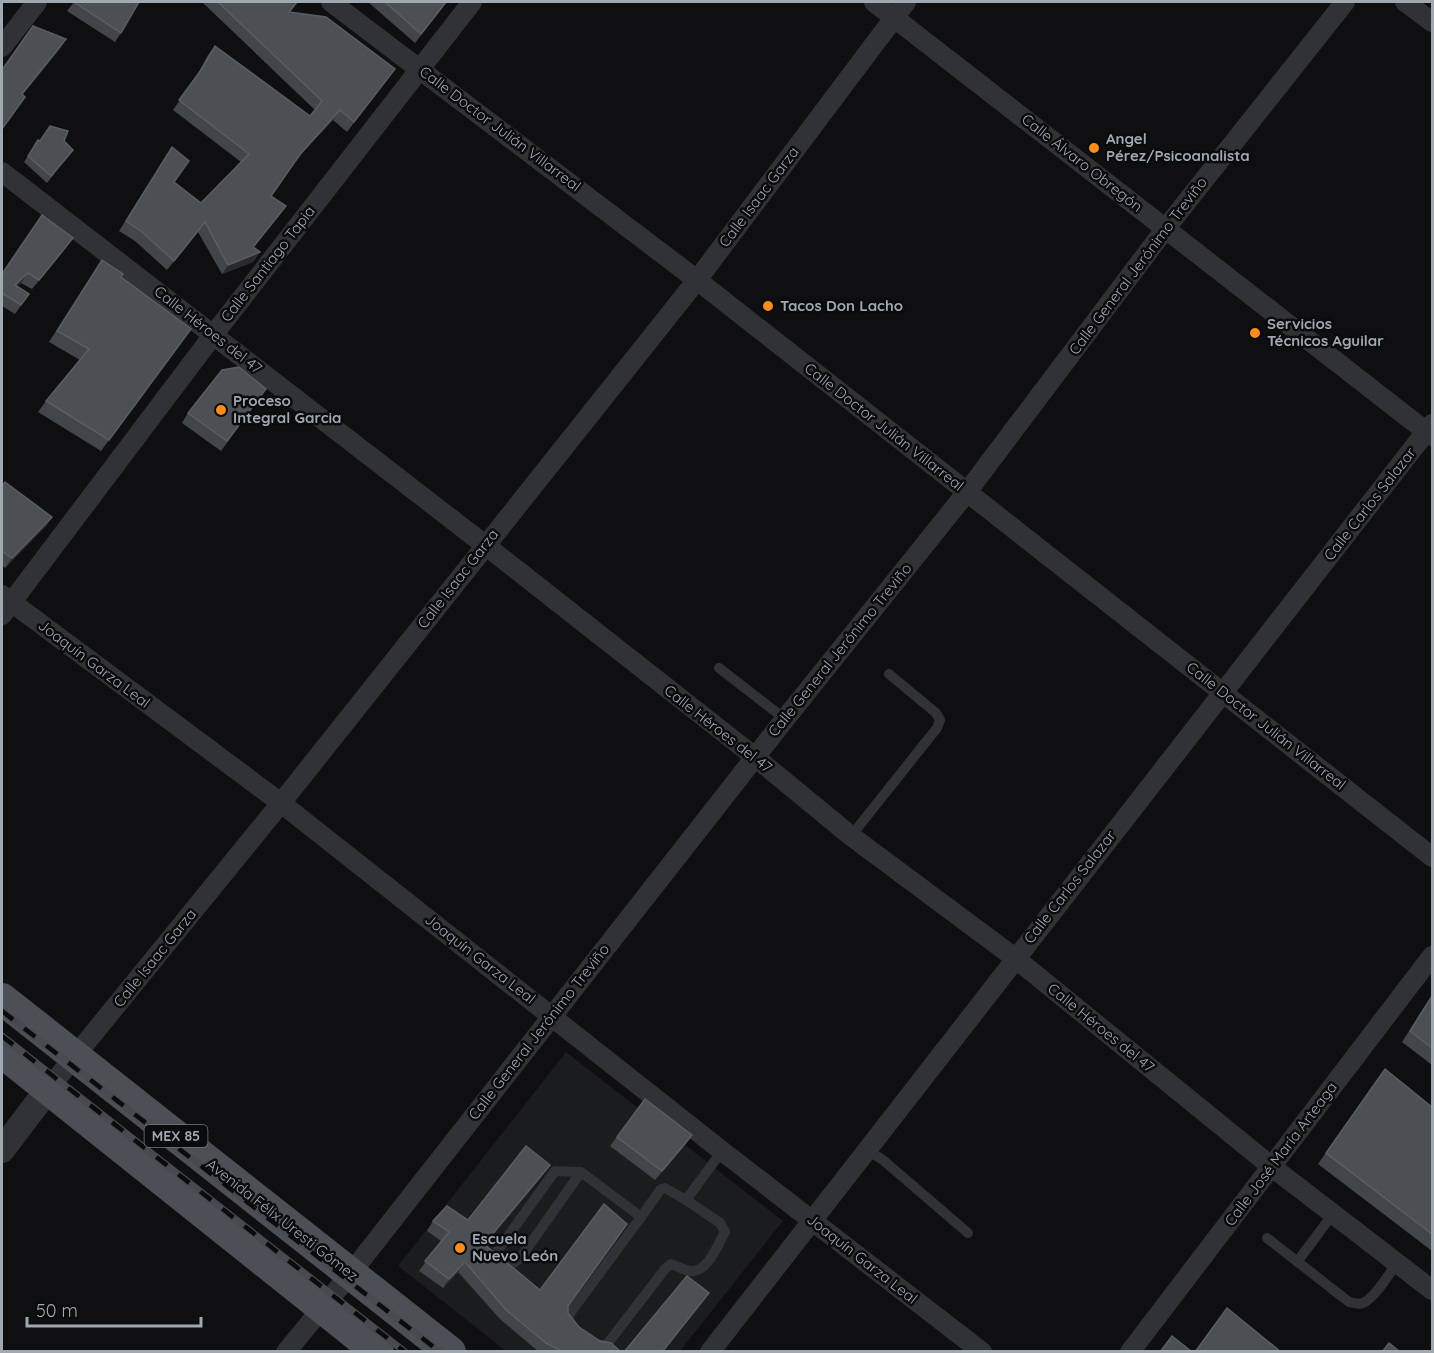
<svg xmlns="http://www.w3.org/2000/svg" width="1434" height="1353" font-family="Quicksand,sans-serif">
<rect width="100%" height="100%" fill="#0f0f11"/>
<polygon fill="#1b1c1e" points="566,1052 783,1221 680,1351 506,1351 398,1266"/>
<g fill="none" stroke-linecap="round" stroke-linejoin="round">
<g stroke="#303236" stroke-width="10">
<polyline points="719,668 785,719"/>
<polyline points="851,836 937,728 940,720 936,713 889,674"/>
<polyline points="867,1150 883,1160 968,1233"/>
<path d="M581,1172L521,1257C512,1267 506,1267 497,1257L498,1250L555,1171L581,1172L641,1217L661,1189L665,1188L686,1200"/>
<path d="M1267,1238L1349,1302C1354,1303 1358,1305 1363,1303C1374,1299 1390,1273 1397,1263"/>
<polyline points="1297,1262 1333,1214"/>
<polyline points="571,1325 568,1319 571,1312 641,1217"/>
<path d="M596,1344L601,1346L608,1343L665,1269L671,1264C677,1266 684,1270 690,1271C708,1273 718,1244 725,1232L720,1223L686,1200L722,1151"/>
</g>
<g stroke="#303236" stroke-width="20">
<polyline points="331,2 697,280 1432,857"/>
<polyline points="874,2 1432,436"/>
<polyline points="1405,2 1432,22"/>
<polyline points="2,47 37,2"/>
<polyline points="2,172 485,545 755,757 851,836 1015,958 1272,1167 1432,1290"/>
<polyline points="2,595 281,803 722,1151 982,1352"/>
<polyline points="2,615 214,334 472,2"/>
<polyline points="49,1088 281,803 697,280 906,2"/>
<polyline points="286,1352 351,1273 785,719 967,492 1166,228 1345,2"/>
<polyline points="710,1352 1432,424"/>
<polyline points="1130,1352 1432,956"/>
</g>
<polyline stroke="#303236" stroke-width="26" points="2,1150 49,1088"/>
<g stroke="#4c4f55" stroke-width="32">
<polyline points="2,999 450,1352"/>
<polyline points="2,1052 378,1352"/>
</g>
<g stroke="#474a4f" stroke-width="7">
<g id="rail">
<polyline points="2,1011 440,1352"/>
<polyline points="2,1036 405,1352"/>
</g>
</g>
<use href="#rail" stroke="#0a0b0c" stroke-width="4.5" stroke-dasharray="14" stroke-linecap="butt"/>
</g>
<g fill="#424549">
<polygon points="74,2 121,33 115,42 67,11"/>
<polygon points="202,2 297,2 290,12 395,69 347,132 333,120 294,162 271,196 286,206 254,247 260,252 253,262 222,274 198,232 167,270 135,241 119,231 172,147 174,182 201,203 241,162 173,110 195,79 208,55 215,46 310,116 315,110"/>
<polygon points="368,2 447,2 415,43"/>
<polygon points="38,140 73,150 47,183 24,162"/>
<polygon points="66,248 32,289 21,283 17,286 29,294 15,314 2,306 2,274"/>
<polygon points="102,260 121,277 183,340 101,451 38,412 46,401 80,360 49,342"/>
<polygon points="266,389 221,451 182,423 188,413"/>
<polygon points="2,486 52,517 46,526 5,568 2,565"/>
<polygon points="1432,995 1432,1065 1402,1042"/>
<polygon points="1385,1069 1432,1107 1432,1251 1318,1164"/>
<polygon points="645,1099 692,1135 685,1145 655,1180 610,1146"/>
<polygon points="550,1165 543,1175 485,1245 540,1290 568,1306 568,1313 579,1327 600,1341 621,1352 539,1352 500,1319 458,1272 443,1288 419,1271 441,1241 427,1231 433,1221 468,1220"/>
</g>
<g fill="#292b2e">
<polygon points="66,39 60,49 15,104 22,94"/>
<polygon points="340,110 333,120 294,162 301,153"/>
<polygon points="286,206 279,216 246,256 253,247"/>
<polygon points="205,222 198,232 167,270 174,261"/>
<polygon points="73,238 66,248 32,289 39,280"/>
<polygon points="260,252 253,262 222,274 228,265"/>
<polygon points="28,273 21,283 9,294 15,285"/>
<polygon points="52,517 46,526 5,568 12,558"/>
<polygon points="692,1135 685,1145 655,1180 662,1171"/>
<polygon points="550,1165 543,1175 478,1254 484,1244"/>
<polygon points="465,1262 458,1272 443,1288 449,1279"/>
<polygon points="709,1293 702,1303 663,1352 662,1352"/>
</g>
<g fill="#4c5054" stroke="#595e63" stroke-width="1.5">
<polygon points="74,2 139,2 121,33"/>
<polygon points="218,2 297,2 289,12 326,17 395,69 354,122 340,110 301,153 271,196 286,206 253,247 260,252 228,265 205,222 174,261 142,232 126,221 172,147 189,161 174,182 201,203 249,154 179,100 201,70 215,46 310,116 322,101"/>
<polygon points="385,2 446,2 421,34"/>
<polygon points="33,26 66,39 22,94 25,97 2,129 2,70"/>
<polygon points="50,126 68,131 64,141 73,150 51,176 28,156 38,140 40,141"/>
<polygon points="42,215 73,238 39,280 28,273 15,285 29,294 21,305 2,293 2,274"/>
<polygon points="102,260 123,274 121,277 191,329 109,440 46,401 89,349 57,331"/>
<polygon points="239,367 266,389 227,441 188,413 222,370"/>
<polygon points="5,482 52,517 12,558 2,551 2,486"/>
<polygon points="1432,996 1432,1048 1410,1031"/>
<polygon points="1385,1069 1432,1107 1432,1234 1326,1153"/>
<polygon points="645,1099 692,1135 662,1171 617,1137"/>
<polygon points="526,1146 550,1165 484,1244 540,1290 604,1204 627,1224 568,1306 568,1313 579,1327 600,1341 611,1343 621,1352 563,1352 546,1343 506,1310 465,1262 449,1279 425,1261 449,1232 433,1221 447,1206 468,1220"/>
<polygon points="687,1276 709,1293 662,1352 624,1352"/>
<polygon points="1227,1308 1281,1352 1195,1352"/>
<polygon points="1172,1336 1192,1352 1160,1352"/>
<polygon points="1389,1343 1400,1352 1382,1352"/>
</g>
<g fill="#fa8d1e" stroke="#0a0b0c" stroke-width="2">
<circle cx="1094" cy="148" r="6"/>
<circle cx="768" cy="306" r="6"/>
<circle cx="1255" cy="333" r="6"/>
<circle cx="221" cy="410" r="6"/>
<circle cx="460" cy="1248" r="6"/>
</g>
<g text-anchor="middle" stroke-width="5" stroke-linejoin="round" paint-order="stroke">
<rect fill="#0a0b0c" stroke="#737980" stroke-width="1.5" x="144.5" y="1125" width="63" height="22" rx="4.5"/>
<g font-size="14" font-weight="bold" fill="#a0a8b2">
<text x="176" y="1141">MEX 85</text>
</g>
<g font-size="15" fill="#a0a8b2" stroke="#0a0b0c">
<text transform="translate(500 129) rotate(37)" y="5">Calle Doctor Julián Villarreal</text>
<text transform="translate(1082 163) rotate(38)" y="5">Calle Álvaro Obregón</text>
<text transform="translate(759 197) rotate(-53)" y="5">Calle Isaac Garza</text>
<text transform="translate(268 264) rotate(-52)" y="5">Calle Santiago Tapia</text>
<text transform="translate(1138 266) rotate(-53)" y="5">Calle General Jerónimo Treviño</text>
<text transform="translate(208 330) rotate(38)" y="5">Calle Héroes del 47</text>
<text transform="translate(884 427) rotate(38)" y="5">Calle Doctor Julián Villarreal</text>
<text transform="translate(1370 504) rotate(-52)" y="5">Calle Carlos Salazar</text>
<text transform="translate(458 579) rotate(-52)" y="5">Calle Isaac Garza</text>
<text transform="translate(840 650) rotate(-51)" y="5">Calle General Jerónimo Treviño</text>
<text transform="translate(94 664) rotate(37)" y="5">Joaquín Garza Leal</text>
<text transform="translate(1266 726) rotate(38)" y="5">Calle Doctor Julián Villarreal</text>
<text transform="translate(718 729) rotate(38)" y="5">Calle Héroes del 47</text>
<text transform="translate(1070 887) rotate(-52)" y="5">Calle Carlos Salazar</text>
<text transform="translate(155 958) rotate(-51)" y="5">Calle Isaac Garza</text>
<text transform="translate(480 959) rotate(38)" y="5">Joaquín Garza Leal</text>
<text transform="translate(1101 1028) rotate(39)" y="5">Calle Héroes del 47</text>
<text transform="translate(539 1032) rotate(-52)" y="5">Calle General Jerónimo Treviño</text>
<text transform="translate(1281 1154) rotate(-53)" y="5">Calle José María Arteaga</text>
<text transform="translate(282 1220) rotate(38)" y="5">Avenida Félix Uresti Gómez</text>
<text transform="translate(862 1259) rotate(38)" y="5">Joaquín Garza Leal</text>
</g>
<g font-size="15" font-weight="bold" fill="#a0a8b2" stroke="#0a0b0c" text-anchor="start">
<text x="1106" y="144">Angel<tspan x="1106" dy="17">Pérez/Psicoanalista</tspan></text>
<text x="780" y="311">Tacos Don Lacho</text>
<text x="1267" y="329">Servicios<tspan x="1267" dy="17">Técnicos Aguilar</tspan></text>
<text x="233" y="406">Proceso<tspan x="233" dy="17">Integral Garcia</tspan></text>
<text x="472" y="1244">Escuela<tspan x="472" dy="17">Nuevo León</tspan></text>
</g>
</g>
<rect width="1434" height="1353" fill="none" stroke="#a0a8b2" stroke-width="6"/>
<path d="M27 1317v9h174v-9" fill="none" stroke="#a0a8b2" stroke-width="3"/>
<text x="36" y="1317" font-size="18" fill="#a0a8b2" stroke="#0a0b0c" stroke-width="4.5" paint-order="stroke">50 m</text>
</svg>
